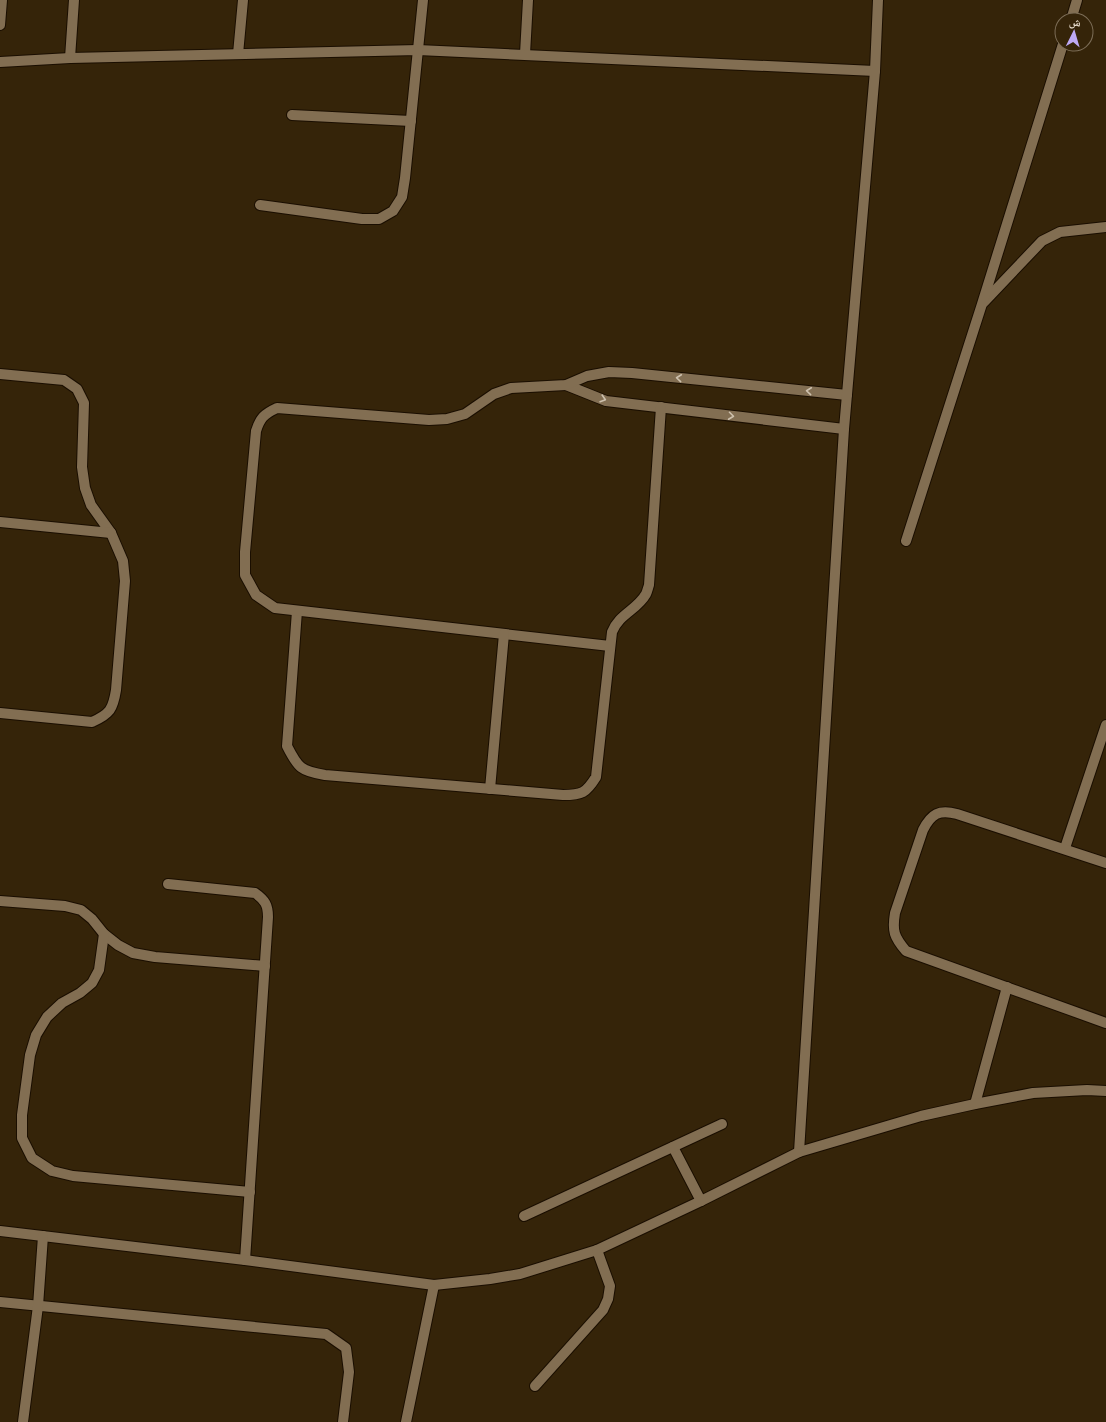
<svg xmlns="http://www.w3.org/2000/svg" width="1106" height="1422" font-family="'PT Serif','Noto Naskh Arabic',serif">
<rect width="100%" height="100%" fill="#352409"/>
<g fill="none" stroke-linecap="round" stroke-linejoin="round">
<g stroke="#1a0e00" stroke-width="12">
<g id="lane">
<polyline points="1071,20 1077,0"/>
<polyline points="0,25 2,0"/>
<polyline points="238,54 243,0"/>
<polyline points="525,54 528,0"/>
<polyline points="70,58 74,0"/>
<polyline points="0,62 70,58 418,50 875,71"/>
<polyline points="292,115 411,121"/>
<polyline points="260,205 362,219 379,219 393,211 402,197 405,178 423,0"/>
<polyline points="984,302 1042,241 1060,232 1106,227"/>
<path d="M0,374L64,380L77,389L84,403L82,467L85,488L91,505L111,533L123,561L125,581L116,690C113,709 110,714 92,722L0,713"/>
<polyline points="566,385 606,401 844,429"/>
<polyline points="0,522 111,533"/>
<polyline points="906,541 982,304 1063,44"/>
<path d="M297,611L287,746C298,768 301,771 325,775L563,795C582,795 586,793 596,777L612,632C619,614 637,610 646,594C647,592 648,588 649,585L661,407"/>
<path d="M610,646L275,608L256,595L245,575V552L256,431C260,418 264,414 277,408L429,420L447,419L465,414L494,394L511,388L566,385L587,376L609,372L632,373L847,395"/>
<polyline points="490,789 504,634"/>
<polyline points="1065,848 1106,725"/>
<path d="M1106,863L957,814C939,809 931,814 923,830L895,913C892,931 894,937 906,951L1106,1023"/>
<path d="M168,884L255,893C265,900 268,905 268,917L245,1260"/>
<polyline points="0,901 65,906 81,910 92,919 104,934 118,945 133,953 155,957 265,966"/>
<polyline points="104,934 99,970 92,983 80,993 62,1003 47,1017 36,1035 30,1055 22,1115 22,1138 32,1158 52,1171 73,1176 250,1192"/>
<polyline points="975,1104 1007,987"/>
<polyline points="673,1147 701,1201"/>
<polyline points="799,1152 844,429 875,71 878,0"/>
<polyline points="524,1216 722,1124"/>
<polyline points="0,1231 245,1260 434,1285 490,1279 520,1274 597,1250 701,1201 799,1152 921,1116 975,1104 1033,1093 1087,1090 1106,1091"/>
<polyline points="0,1302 326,1334 346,1348 349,1372 343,1422"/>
<polyline points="535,1386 603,1310 608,1299 610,1286 597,1250"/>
<polyline points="23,1422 38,1306 43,1236"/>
<polyline points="406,1422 434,1285"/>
</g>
</g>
<use href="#lane" stroke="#826e52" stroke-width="10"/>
</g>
<defs><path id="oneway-chevron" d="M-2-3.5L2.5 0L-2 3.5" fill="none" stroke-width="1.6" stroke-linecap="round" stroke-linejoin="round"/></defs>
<g stroke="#cdc0ad">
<use href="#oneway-chevron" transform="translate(679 378) rotate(-174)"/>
<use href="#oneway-chevron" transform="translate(809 391) rotate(-174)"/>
<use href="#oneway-chevron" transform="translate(603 399) rotate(17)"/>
<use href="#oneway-chevron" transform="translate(731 416) rotate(7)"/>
</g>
<g transform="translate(1074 32) rotate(5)"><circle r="19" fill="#352409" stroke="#7c6d57"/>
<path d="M0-3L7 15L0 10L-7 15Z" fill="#bea9f5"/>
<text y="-6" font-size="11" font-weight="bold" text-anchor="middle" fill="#e6dbcb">ش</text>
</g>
</svg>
